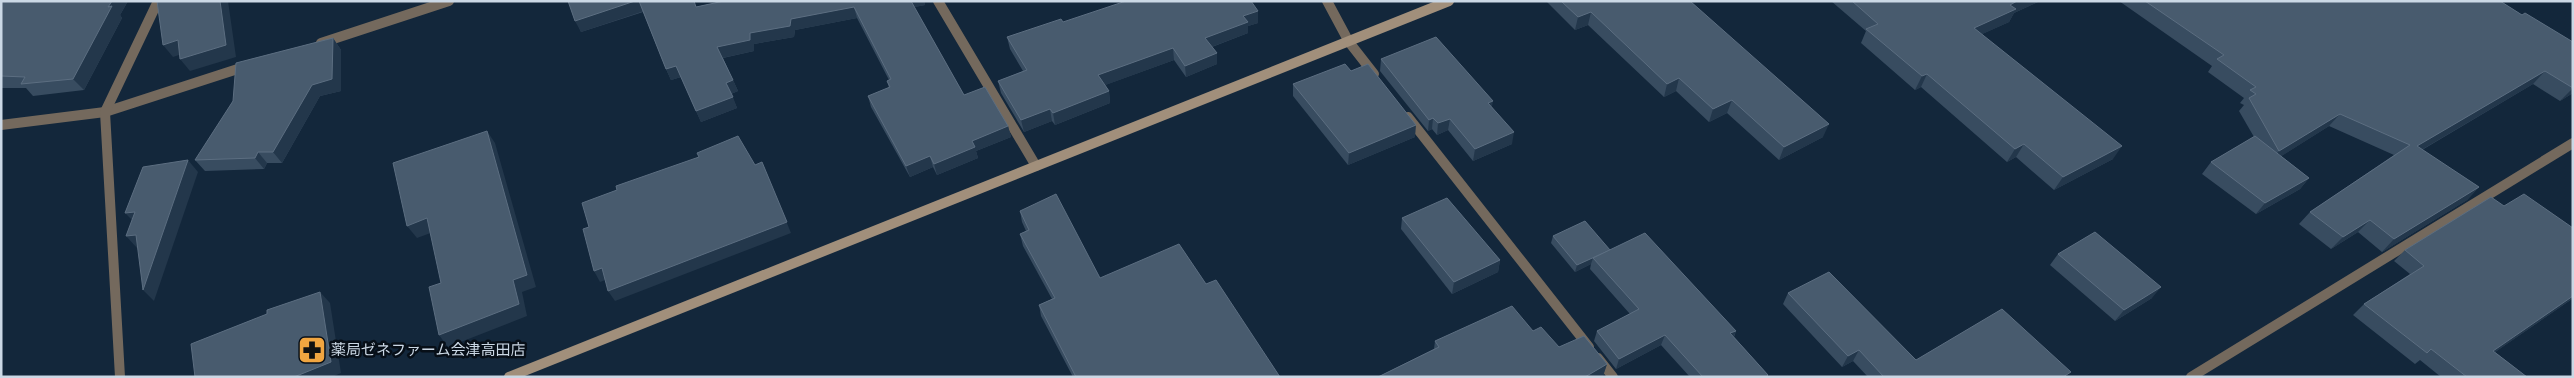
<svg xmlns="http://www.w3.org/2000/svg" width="2574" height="378" font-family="'Varela Round','Noto Sans JP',sans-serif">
<rect width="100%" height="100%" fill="#13273b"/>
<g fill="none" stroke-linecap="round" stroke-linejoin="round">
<g stroke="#74695d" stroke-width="10">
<polyline points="938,1 1036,166"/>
<polyline points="1327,1 1349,42 1374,74"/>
<polyline points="321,43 449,1"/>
<polyline points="1408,117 1589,347"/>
<polyline points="1,125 105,112 247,66"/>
<polyline points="1598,358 1613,377"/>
<polyline points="120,377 105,112 158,1"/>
<polyline points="2191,377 2573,143"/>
</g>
<polyline stroke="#a18f7b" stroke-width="10" points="509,377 1449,1"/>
</g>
<g fill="#384c60">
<polygon points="1,1 128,1 120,15 122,18 84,90 33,96 26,88 1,88"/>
<polygon points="568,1 696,7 724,1 924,1 925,5 914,7 964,95 1008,126 1011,137 976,151 978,158 937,175 933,167 910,177 871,107 868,96 889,88 887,81 889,80 857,18 795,30 794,37 754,44 754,51 723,58 738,91 731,94 737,108 701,122 681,77 671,80 666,69 643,12 581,32"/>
<polygon points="1546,1 1690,1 1823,137 1779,160 1727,113 1709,122 1676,91 1664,97 1588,25 1575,30"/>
<polygon points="1831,1 2040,1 2014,13 2009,22 1982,34 2113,159 2054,190 2016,157 2007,162 1921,87 1915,90 1861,43 1866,31"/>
<polygon points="2119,1 2500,1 2522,15 2573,42 2573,93 2560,101 2533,84 2422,150 2479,187 2467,200 2382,252 2358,232 2331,249 2299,224 2310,212 2394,155 2329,126 2281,156 2309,178 2300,189 2256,214 2202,174 2211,162 2254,137 2239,111 2244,105 2240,103 2244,98 2208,72 2212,66"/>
<polygon points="1063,22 1258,23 1248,26 1248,33 1212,47 1217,53 1217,64 1186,77 1174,60 1105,85 1109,91 1110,103 1055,125 1052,121 1024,132 1001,93 998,81 1023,71 1010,49 1007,37"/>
<polygon points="333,38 341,50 341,91 320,96 282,163 267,163 264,169 205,171 195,160"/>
<polygon points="1381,59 1492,107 1512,144 1473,161 1448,130 1437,135 1432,129 1428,131 1380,71"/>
<polygon points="1351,71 1415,137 1348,165 1293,96 1293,84"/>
<polygon points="2504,206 2573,228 2573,300 2572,299 2495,352 2527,377 2441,377 2420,360 2415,364 2353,315 2364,304 2410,274 2394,261 2405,250"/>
<polygon points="1020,211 1100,278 1206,284 1280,377 1073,377 1041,316 1039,305 1052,299 1023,246 1020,234 1026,231 1022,222"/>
<polygon points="1402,218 1500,260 1498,272 1452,294 1401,229"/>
<polygon points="1553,236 1610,250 1736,331 1734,337 1768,375 1768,377 1690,377 1661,345 1616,369 1594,341 1597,331 1630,314 1590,269 1591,264 1575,272 1551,243"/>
<polygon points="2058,254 2152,298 2115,321 2050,265"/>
<polygon points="1788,293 1916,360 2068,377 1868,377 1853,361 1842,367 1783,304"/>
<polygon points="1533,331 1559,347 1607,364 1603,376 1601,377 1378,377 1434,349 1435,341"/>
</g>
<g fill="#23374b">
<polygon points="112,1 128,1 120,15 122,18 84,90 73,79"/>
<polygon points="220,1 228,1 236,57 190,71 180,59"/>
<polygon points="635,1 639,1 644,11 581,32 575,21"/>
<polygon points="909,1 924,1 925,5 911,8"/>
<polygon points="2017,1 2040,1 2014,13 2009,22 1967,41 1974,28 2010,5"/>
<polygon points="854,7 857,18 795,30 794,37 754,44 754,51 722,58 717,47 750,33 791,19"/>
<polygon points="1258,11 1258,23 1248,26 1248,33 1206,49 1205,38 1243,16"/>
<polygon points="1591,12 1588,25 1575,30 1578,17"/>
<polygon points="333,38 341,50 341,91 320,96 282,163 273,152"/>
<polygon points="178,40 188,52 173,57 163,45"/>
<polygon points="1173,48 1174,60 1100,87 1098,75"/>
<polygon points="1217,53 1217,64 1186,77 1185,66"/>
<polygon points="676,66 681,77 671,80 666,69"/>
<polygon points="2545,71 2533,84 2406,159 2417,146"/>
<polygon points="1927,74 1921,87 1915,90 1922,76"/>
<polygon points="1679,78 1676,91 1664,97 1667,84"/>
<polygon points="733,80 738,91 731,94 726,83"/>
<polygon points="2573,88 2573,93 2560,101"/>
<polygon points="1109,91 1110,103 1055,125 1053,113"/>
<polygon points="733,97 737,108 701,122 696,111"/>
<polygon points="1732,100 1727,113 1709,122 1713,109"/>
<polygon points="1493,101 1491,112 1488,103"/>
<polygon points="1050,109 1052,121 1024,132 1021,120"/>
<polygon points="2340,114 2329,126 2269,164 2279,151"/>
<polygon points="1433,118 1432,129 1428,131 1429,120"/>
<polygon points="1450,119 1448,130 1437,135 1438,123"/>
<polygon points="1829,124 1823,137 1779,160 1784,147"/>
<polygon points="1416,125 1415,137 1348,165 1349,153"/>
<polygon points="1008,126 1011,137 976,151 978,158 937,175 934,164 972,141"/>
<polygon points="487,131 495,143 536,287 522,292 527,316 448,347 439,335"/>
<polygon points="1514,132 1512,144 1473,161 1475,149"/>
<polygon points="2024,144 2016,157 2007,162 2015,149"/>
<polygon points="2122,146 2113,159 2054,190 2063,177"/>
<polygon points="258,152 267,163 264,169 255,158"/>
<polygon points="930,156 933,167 910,177 906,166"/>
<polygon points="188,160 198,172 154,301 143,290"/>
<polygon points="762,162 791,233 615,301 608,291"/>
<polygon points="2309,178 2300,189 2256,214 2265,203"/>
<polygon points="2479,187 2467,200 2382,252 2394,239"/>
<polygon points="135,212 137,225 125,213"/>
<polygon points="427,218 436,231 417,238 407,226"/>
<polygon points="2370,220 2358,232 2331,249 2343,237"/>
<polygon points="136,235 148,246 137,248 126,236"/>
<polygon points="1610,250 1593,258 1591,264 1575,272 1577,265"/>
<polygon points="1500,260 1498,272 1452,294 1454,282"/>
<polygon points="602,268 608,279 600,282 594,271"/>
<polygon points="2161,287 2152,298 2115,321 2124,310"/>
<polygon points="320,292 330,303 341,373 332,377 294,377"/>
<polygon points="2573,296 2573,298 2481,362 2493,351"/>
<polygon points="1736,331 1732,341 1730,333"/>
<polygon points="1665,335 1661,345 1616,369 1619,359"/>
<polygon points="1859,350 1853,361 1842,367 1848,356"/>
<polygon points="1607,364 1603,376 1601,377 1585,377"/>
</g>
<g fill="#485b6e" stroke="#5c6e81">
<polygon points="1,1 112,1 108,7 112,6 73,79 21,84 25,77 1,76"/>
<polygon points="157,1 220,1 226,45 180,59 178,40 163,45"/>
<polygon points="568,1 635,1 575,21"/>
<polygon points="639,1 694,1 696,7 724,1 911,1 964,95 985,87 1008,126 972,141 975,147 934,164 930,156 906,166 868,96 890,87 887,81 891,79 854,7 791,19 790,26 750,33 750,40 717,47 733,80 726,83 733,97 696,111 676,66 666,69"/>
<polygon points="1126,1 1251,1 1258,11 1243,16 1248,22 1205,38 1217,53 1185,66 1173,48 1098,75 1109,91 1053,113 1050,109 1021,120 998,81 1027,70 1007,37 1061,19 1063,22"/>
<polygon points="1561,1 1690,1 1829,124 1784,147 1732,100 1713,109 1679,78 1667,84 1591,12 1578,17"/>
<polygon points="1852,1 2017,1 2010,5 2016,9 1974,28 2122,146 2063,177 2024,144 2015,149 1927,74 1922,76 1866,29 1878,24"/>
<polygon points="2145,1 2500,1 2522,15 2525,13 2573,42 2573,88 2545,71 2417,146 2479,187 2394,239 2370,220 2343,237 2310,212 2410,145 2340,114 2279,151 2249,98 2256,94 2250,90 2256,87 2217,59 2224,55"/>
<polygon points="1436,37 1493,101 1488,103 1514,132 1475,149 1450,119 1438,123 1433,118 1429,120 1381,59"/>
<polygon points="333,38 332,79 312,85 273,152 258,152 255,158 195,160 233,101 236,63"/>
<polygon points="1345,64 1351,71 1368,64 1416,125 1349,153 1293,84"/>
<polygon points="487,131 527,275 513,280 519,304 439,335 429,287 441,283 427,218 407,226 393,163"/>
<polygon points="738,136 755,165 762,162 787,222 608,291 602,268 594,271 583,229 589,227 582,203 617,190 616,186 699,157 697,153"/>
<polygon points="2255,136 2309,178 2265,203 2211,162"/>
<polygon points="188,160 143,290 136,235 126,236 135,212 125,213 143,167"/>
<polygon points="1056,194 1100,278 1179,244 1206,284 1216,280 1280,377 1076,377 1039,305 1055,298 1020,234 1029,230 1020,211"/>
<polygon points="2524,194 2573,228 2573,296 2493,351 2527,377 2467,377 2431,349 2427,353 2364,304 2424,266 2405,250 2491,197 2504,206"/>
<polygon points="1447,198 1500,260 1454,282 1402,218"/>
<polygon points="1585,221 1610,250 1577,265 1553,236"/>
<polygon points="2095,232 2161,287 2124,310 2058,254"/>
<polygon points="1645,233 1736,331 1730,333 1768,375 1766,377 1703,377 1665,335 1619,359 1597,331 1639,309 1593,258"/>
<polygon points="1829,272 1916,360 2002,309 2071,372 2063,377 1884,377 1859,350 1848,356 1788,293"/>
<polygon points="320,292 331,362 294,377 195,377 191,344 267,314 267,310"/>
<polygon points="1512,306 1533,331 1541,327 1559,347 1584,336 1607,364 1585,377 1378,377 1439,347 1435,341"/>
</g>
<defs>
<g id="pharmacy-square" transform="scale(1.4375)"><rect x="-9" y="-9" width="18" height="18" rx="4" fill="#f1a540" stroke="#070f18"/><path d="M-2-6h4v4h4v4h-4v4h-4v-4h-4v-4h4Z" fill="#111"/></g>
</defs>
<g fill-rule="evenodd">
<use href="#pharmacy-square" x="312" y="350"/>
</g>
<g text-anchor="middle" stroke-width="5" stroke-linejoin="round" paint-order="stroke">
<g font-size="15" fill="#cbd8e5" stroke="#070f18" text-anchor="start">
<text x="331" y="355">薬局ゼネファーム会津高田店</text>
</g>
</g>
<rect width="2574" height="378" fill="none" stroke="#cbd8e5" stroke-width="5"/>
</svg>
